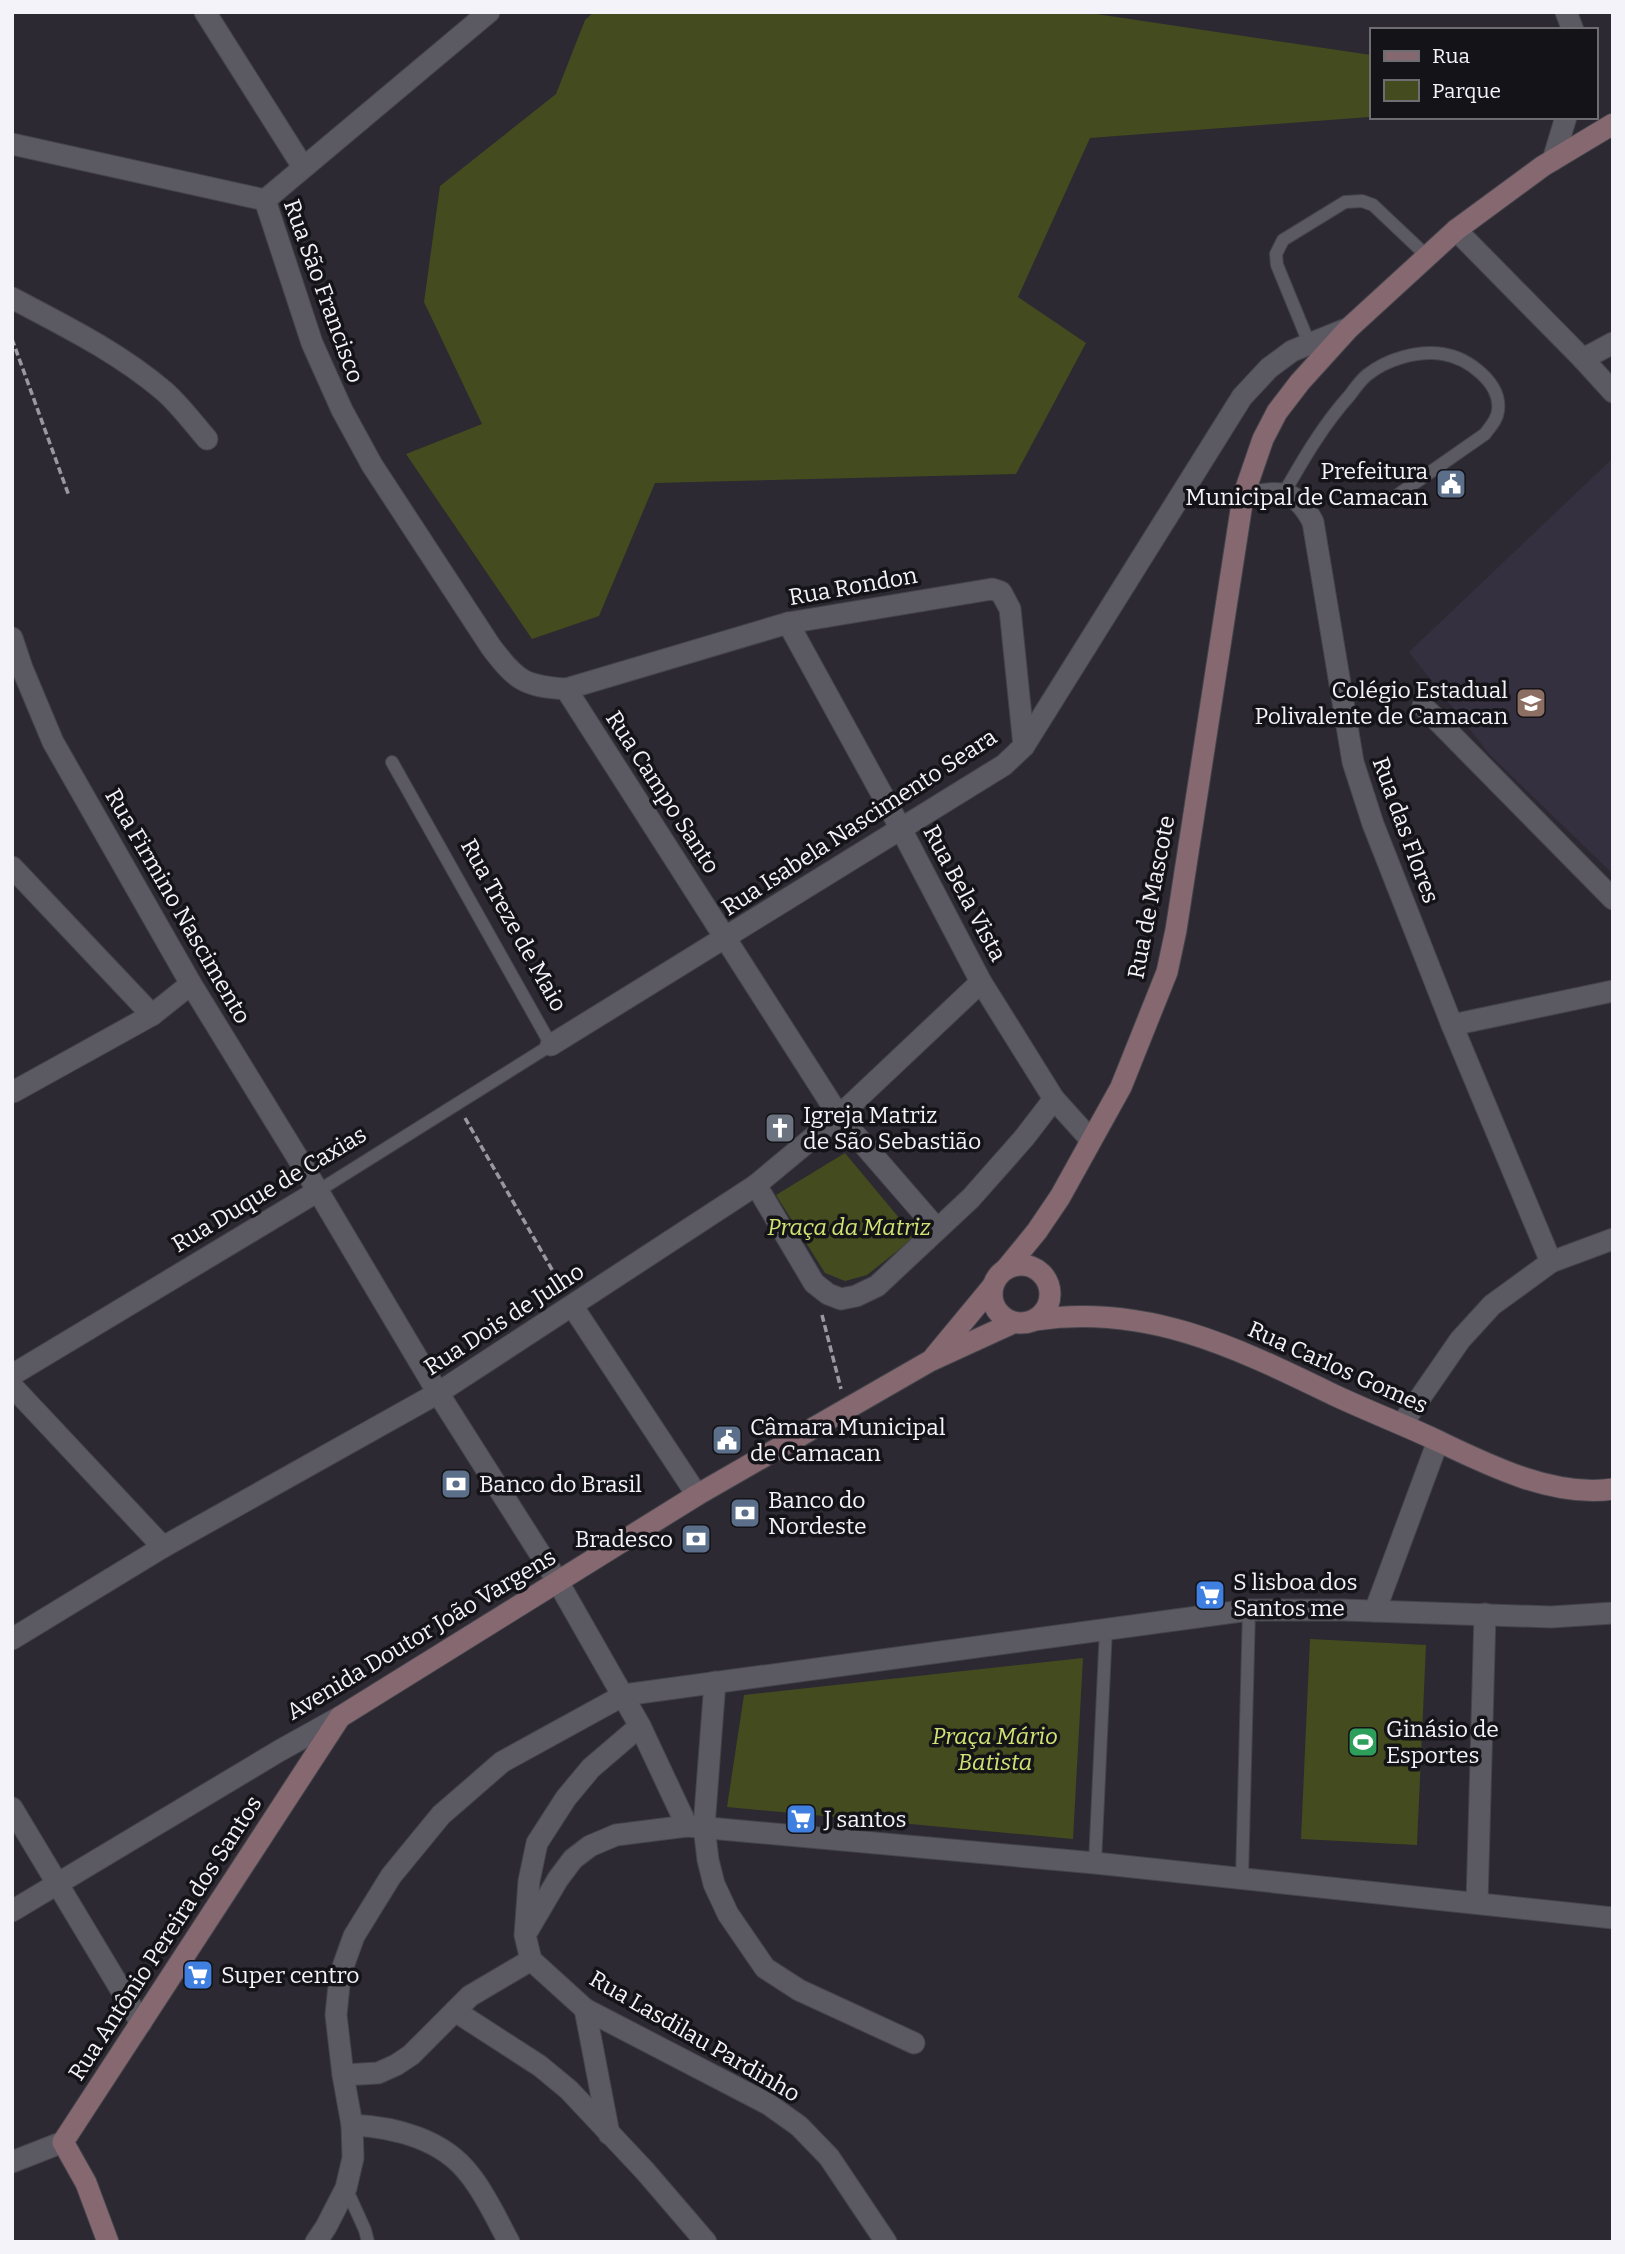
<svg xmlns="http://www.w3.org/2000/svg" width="1625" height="2254" font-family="Bitter,serif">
<rect width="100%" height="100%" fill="#2c2932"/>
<polygon fill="#35303f" points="1613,458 1613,874 1490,755 1409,652"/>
<g fill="#444b1e">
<polygon points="594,12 1083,12 1371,55 1371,110 1369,117 1090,138 1018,297 1086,343 1016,474 655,483 599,616 532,639 406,454 482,424 424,302 440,186 556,94 585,20"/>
<polygon points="845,1153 915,1237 867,1275 845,1281 825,1273 776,1195"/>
<polygon points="1310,1639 1426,1645 1417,1845 1301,1839"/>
<polygon points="1083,1658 1073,1839 727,1807 744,1695"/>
</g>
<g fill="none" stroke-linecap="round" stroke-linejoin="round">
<g stroke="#45444b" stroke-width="14">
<g id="service">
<polyline points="1309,343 1277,265 1276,254 1283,240 1345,202 1362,201 1373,205 1427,256"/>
<path d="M1284,493C1304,458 1323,425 1350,395C1355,388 1361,380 1367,375C1387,359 1418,350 1443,354C1468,358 1502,383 1498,411C1497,420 1490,427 1485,434L1389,501"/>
<polyline points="318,1191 551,1045 392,762"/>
<polyline points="1095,1863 1106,1628"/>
<polyline points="1242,1878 1249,1610"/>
<polyline points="346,2188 365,2230 368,2242"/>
</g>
</g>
<g stroke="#45444b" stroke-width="23">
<g id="minor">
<polyline points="205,12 303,167"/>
<polyline points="1566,12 1573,30"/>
<polyline points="12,144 265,200"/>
<polyline points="1553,160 1566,117"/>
<path d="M265,200L312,343L342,410L372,465L491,647C517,681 524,686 566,689L788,623L992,589L1001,592L1010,609L1024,746"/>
<polyline points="265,200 489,12"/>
<path d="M12,298C65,326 118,352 164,391C180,405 193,423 207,439"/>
<polyline points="1583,359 1613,343"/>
<path d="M1243,497C1278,493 1294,485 1313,522L1353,762L1373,824L1452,1025L1551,1262"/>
<polyline points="788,623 901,829 981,982 1054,1099 1091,1140"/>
<polyline points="12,638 22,668 53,742 191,984 318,1191 438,1393 558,1582 640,1726 591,1768 566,1798 537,1843 529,1881 525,1935 531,1960 585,2009 768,2104 799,2126 829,2157 886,2242"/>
<polyline points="566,689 839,1116 937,1229"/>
<polyline points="1423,706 1613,899"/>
<polyline points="12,867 152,1015"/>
<polyline points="1452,1025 1613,991"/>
<polyline points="551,1045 1004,765 1024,746 1242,397 1269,368 1292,351 1349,328"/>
<polyline points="13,1092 152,1015 191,984"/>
<polyline points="756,1185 814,1283 828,1294 841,1299 856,1296 877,1286 971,1198 1024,1138 1054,1099"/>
<polyline points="573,1307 697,1495"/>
<polyline points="12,1375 318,1191"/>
<polyline points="12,1386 163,1547"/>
<polyline points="1402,1424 1460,1340 1492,1305 1551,1262 1613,1239"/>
<polyline points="1375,1611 1438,1441"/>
<polyline points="12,1639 163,1547 438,1393 756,1185 839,1116 981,982"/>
<polyline points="715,1682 704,1827 708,1860 714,1884 728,1914 765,1968 799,1990 914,2043"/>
<polyline points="640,1726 687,1826"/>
<polyline points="12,1808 141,2023"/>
<polyline points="1477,1903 1485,1614"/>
<polyline points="528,1930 558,1879 573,1859 590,1846 616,1835 687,1826 1095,1863 1613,1918"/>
<polyline points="585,2009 609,2134"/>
<polyline points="455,2011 540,2066 569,2090 645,2171 706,2242"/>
<polyline points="343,2075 378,2073 396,2065 411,2055 470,1996 531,1960"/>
<path d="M352,2125C395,2127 443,2139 470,2175C486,2195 497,2220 509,2242"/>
<polyline points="12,2162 63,2142"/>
</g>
</g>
<g stroke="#45444b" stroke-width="23">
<g id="tertiary">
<polyline points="1456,230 1583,359 1613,392"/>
<polyline points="12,1911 279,1751 340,1717"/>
<polyline points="316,2242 326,2227 346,2188 353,2158 352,2125 343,2075 336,2015 340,1975 354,1936 391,1876 441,1815 502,1762 624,1695 1249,1610 1343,1610 1551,1617 1613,1613"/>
</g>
</g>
<g stroke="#45444b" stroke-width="23">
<g id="secondary">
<circle cx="1021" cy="1294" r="29"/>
<polyline points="1006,1269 1037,1231 1060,1197 1121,1087 1167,972 1176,930 1243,497 1263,439 1277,412 1300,382 1349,328 1456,230 1543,166 1613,124"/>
<path d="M1035,1320C1147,1303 1237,1348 1334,1395C1368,1411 1402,1424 1436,1440C1488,1465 1554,1498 1613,1489"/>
<polyline points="934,1357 992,1287"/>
<polyline points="108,2242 86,2183 63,2142 340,1717 697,1495 930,1361 1013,1323"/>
</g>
</g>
<g stroke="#9a989f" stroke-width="3.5" stroke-dasharray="7 3.5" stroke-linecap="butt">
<polyline points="12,339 69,496"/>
<polyline points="465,1118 562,1287"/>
<polyline points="822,1315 841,1389"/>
</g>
<use href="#service" stroke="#5b5962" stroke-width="12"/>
<use href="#minor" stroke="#5b5962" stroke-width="21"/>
<use href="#tertiary" stroke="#5b5962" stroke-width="21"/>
<use href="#secondary" stroke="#866970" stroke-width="21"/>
</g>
<defs>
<g id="civic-square" transform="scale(1.575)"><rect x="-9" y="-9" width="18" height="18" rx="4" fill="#5c6f8a" stroke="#141317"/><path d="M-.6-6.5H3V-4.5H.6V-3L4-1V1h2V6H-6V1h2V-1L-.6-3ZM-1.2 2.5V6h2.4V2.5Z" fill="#fff"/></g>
<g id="school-square" transform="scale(1.575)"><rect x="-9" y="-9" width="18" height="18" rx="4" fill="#8d6e63" stroke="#141317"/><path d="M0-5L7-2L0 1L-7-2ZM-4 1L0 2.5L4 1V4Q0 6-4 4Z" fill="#fff"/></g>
<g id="church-square" transform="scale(1.575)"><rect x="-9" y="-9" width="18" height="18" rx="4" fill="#6b7280" stroke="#141317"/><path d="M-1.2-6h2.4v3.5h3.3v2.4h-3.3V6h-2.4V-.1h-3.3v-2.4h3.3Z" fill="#fff"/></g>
<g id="bank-square" transform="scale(1.575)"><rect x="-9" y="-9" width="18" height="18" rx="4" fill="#5c6f8a" stroke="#141317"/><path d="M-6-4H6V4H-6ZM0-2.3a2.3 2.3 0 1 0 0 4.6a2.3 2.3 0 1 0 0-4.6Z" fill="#fff"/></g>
<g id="supermarket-square" transform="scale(1.575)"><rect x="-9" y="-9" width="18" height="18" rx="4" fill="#3f7fe0" stroke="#141317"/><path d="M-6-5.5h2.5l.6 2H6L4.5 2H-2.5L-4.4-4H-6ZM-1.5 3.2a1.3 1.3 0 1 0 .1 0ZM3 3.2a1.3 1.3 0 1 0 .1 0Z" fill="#fff"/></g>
<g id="stadium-square" transform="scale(1.575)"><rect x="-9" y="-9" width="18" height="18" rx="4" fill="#2e9e5b" stroke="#141317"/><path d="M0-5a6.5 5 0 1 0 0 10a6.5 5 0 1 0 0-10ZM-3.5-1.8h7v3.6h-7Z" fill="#fff"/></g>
</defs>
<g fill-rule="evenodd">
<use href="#civic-square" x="1451" y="484"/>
<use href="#school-square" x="1531" y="703"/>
<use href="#church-square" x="780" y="1128"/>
<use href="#civic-square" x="727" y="1440"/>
<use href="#bank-square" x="456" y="1484"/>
<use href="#bank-square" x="745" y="1513"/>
<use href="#bank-square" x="696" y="1539"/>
<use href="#supermarket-square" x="1210" y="1595"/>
<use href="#stadium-square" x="1363" y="1742"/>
<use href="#supermarket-square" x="801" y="1819"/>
<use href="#supermarket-square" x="198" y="1975"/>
</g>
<g text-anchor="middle" stroke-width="7" stroke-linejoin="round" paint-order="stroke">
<g font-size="23" fill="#f4f3f9" stroke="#141317">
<text transform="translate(324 291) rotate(70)" y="8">Rua São Francisco</text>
<text transform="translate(853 586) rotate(-10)" y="8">Rua Rondon</text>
<text transform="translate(663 792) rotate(57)" y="8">Rua Campo Santo</text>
<text transform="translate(859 822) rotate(-33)" y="8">Rua Isabela Nascimento Seara</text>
<text transform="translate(1406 830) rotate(70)" y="8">Rua das Flores</text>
<text transform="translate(965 893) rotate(62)" y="8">Rua Bela Vista</text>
<text transform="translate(1151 897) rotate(-79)" y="8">Rua de Mascote</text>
<text transform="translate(178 906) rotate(60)" y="8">Rua Firmino Nascimento</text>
<text transform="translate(514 925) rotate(61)" y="8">Rua Treze de Maio</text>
<text transform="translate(269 1189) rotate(-31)" y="8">Rua Duque de Caxias</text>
<text transform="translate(504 1319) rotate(-33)" y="8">Rua Dois de Julho</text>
<text transform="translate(1338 1367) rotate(24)" y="8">Rua Carlos Gomes</text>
<text transform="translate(421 1634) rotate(-31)" y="8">Avenida Doutor João Vargens</text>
<text transform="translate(165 1938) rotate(-57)" y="8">Rua Antônio Pereira dos Santos</text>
<text transform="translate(695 2036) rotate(30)" y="8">Rua Lasdilau Pardinho</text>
</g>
<g font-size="23" fill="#f4f3f9" stroke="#141317" text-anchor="start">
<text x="1428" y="479" text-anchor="end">Prefeitura<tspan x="1428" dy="26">Municipal de Camacan</tspan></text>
<text x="1508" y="698" text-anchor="end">Colégio Estadual<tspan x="1508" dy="26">Polivalente de Camacan</tspan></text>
<text x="803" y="1123">Igreja Matriz<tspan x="803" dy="26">de São Sebastião</tspan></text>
<text x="750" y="1435">Câmara Municipal<tspan x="750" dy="26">de Camacan</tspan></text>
<text x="479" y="1492">Banco do Brasil</text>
<text x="768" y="1508">Banco do<tspan x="768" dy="26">Nordeste</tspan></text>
<text x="673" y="1547" text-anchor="end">Bradesco</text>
<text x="1233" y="1590">S lisboa dos<tspan x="1233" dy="26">Santos me</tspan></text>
<text x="1386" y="1737">Ginásio de<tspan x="1386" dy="26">Esportes</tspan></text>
<text x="824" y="1827">J santos</text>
<text x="221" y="1983">Super centro</text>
</g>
<g font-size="23" font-style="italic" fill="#d1e373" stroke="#141317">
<text x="849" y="1235">Praça da Matriz</text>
<text x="995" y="1744">Praça Mário<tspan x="995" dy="26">Batista</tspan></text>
</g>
</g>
<rect width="1625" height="2254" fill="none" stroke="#f4f3f9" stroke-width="28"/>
<rect x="1370" y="28" width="228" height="91" fill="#141317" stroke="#6e6d71" stroke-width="2"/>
<rect x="1384" y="51" width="35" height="10" fill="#866970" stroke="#6e6d71" stroke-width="2"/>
<text x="1432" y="63" font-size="21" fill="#f4f3f9">Rua</text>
<rect x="1384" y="80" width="35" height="21" fill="#444b1e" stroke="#6e6d71" stroke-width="2"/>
<text x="1432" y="98" font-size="21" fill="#f4f3f9">Parque</text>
</svg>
